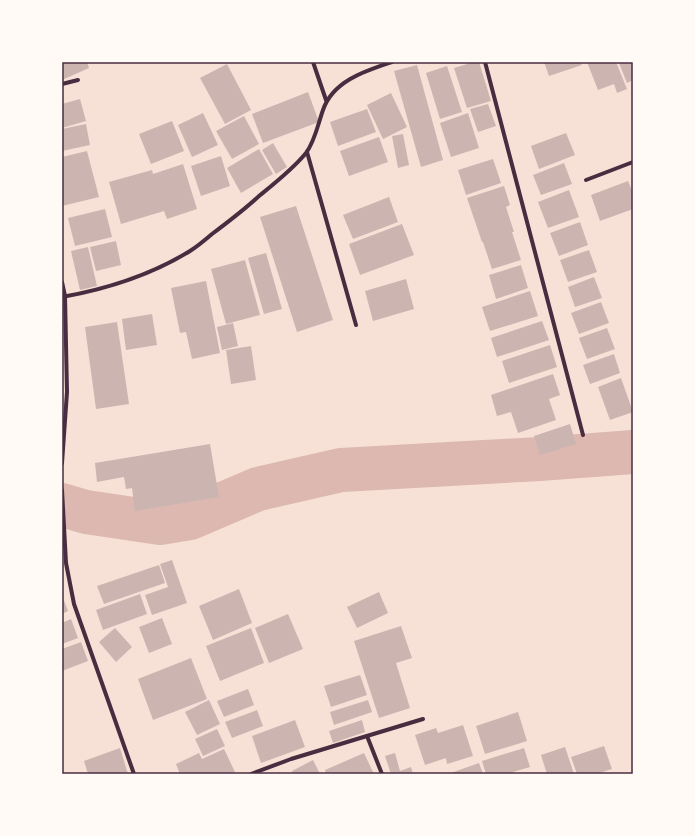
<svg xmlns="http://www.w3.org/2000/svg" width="695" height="836" font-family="Ubuntu,sans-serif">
<rect width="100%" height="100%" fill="#f7e1d7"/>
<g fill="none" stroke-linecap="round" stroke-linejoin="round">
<polyline stroke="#dcb8b0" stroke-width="44" points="62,505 86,512 160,523 190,518 258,489 341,470 540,459 633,452"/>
</g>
<g fill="#ccb4b1">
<polygon points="62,62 87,62 89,68 62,80"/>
<polygon points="474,62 479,62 491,101 467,108 454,68"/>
<polygon points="544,62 580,62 582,65 549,76"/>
<polygon points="587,62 616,62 627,89 617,93 614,84 598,90"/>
<polygon points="623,62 633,62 633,80 627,83 619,63"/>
<polygon points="227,64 251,110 225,124 200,78"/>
<polygon points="417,65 443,160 421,167 394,71"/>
<polygon points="447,66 462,112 440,119 426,73"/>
<polygon points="308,92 319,122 263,143 252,114"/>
<polygon points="391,93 407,127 383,139 367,105"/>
<polygon points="80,99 86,121 62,128 62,104"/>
<polygon points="488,104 496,126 478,132 470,109"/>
<polygon points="367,109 376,132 338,146 330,122"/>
<polygon points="203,113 218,145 192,157 178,125"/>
<polygon points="468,113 479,148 451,157 440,123"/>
<polygon points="244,116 259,144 232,159 216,131"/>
<polygon points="172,121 184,151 151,164 139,134"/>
<polygon points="86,124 90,145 62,151 62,129"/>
<polygon points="566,133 575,155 539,169 531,146"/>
<polygon points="403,134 409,165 398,168 392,136"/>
<polygon points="379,137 388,162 349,176 340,151"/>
<polygon points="273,143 287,167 276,174 262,150"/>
<polygon points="259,149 273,174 241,193 227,168"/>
<polygon points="87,151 99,197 62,206 62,157"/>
<polygon points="221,156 230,186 201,196 191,166"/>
<polygon points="493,159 501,183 466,195 458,170"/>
<polygon points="564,163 572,184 541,195 533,175"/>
<polygon points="183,164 197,209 167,219 164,211 121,224 109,182 152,170 153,174"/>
<polygon points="628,181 633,193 633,209 600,221 591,195"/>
<polygon points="504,186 510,205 506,207 514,232 512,232 521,260 492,269 483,242 482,242 467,198"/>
<polygon points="569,190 579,217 548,228 538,202"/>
<polygon points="389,197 398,222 353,239 343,215"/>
<polygon points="296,206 333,320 297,332 260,217"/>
<polygon points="105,209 112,237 75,246 68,218"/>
<polygon points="580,222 588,245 559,256 550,233"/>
<polygon points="402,224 414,255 360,275 349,244"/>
<polygon points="116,241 121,265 96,271 90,247"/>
<polygon points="88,247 97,286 80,290 71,251"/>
<polygon points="589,250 597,272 568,282 560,260"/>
<polygon points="266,253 282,309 264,314 248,258"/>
<polygon points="245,260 260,315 226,324 211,269"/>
<polygon points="521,265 528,288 496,299 489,275"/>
<polygon points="594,277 602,298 575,307 568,287"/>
<polygon points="406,279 414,309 373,321 365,291"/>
<polygon points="206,281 220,353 192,359 186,332 180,333 171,288"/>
<polygon points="530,291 538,316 490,331 482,307"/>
<polygon points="601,302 609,323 579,334 571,313"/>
<polygon points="152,314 157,345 126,350 122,319"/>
<polygon points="542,321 549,340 497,357 491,338"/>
<polygon points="117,322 129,404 96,409 85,327"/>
<polygon points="233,323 238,346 222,350 217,327"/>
<polygon points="607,328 615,349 587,359 579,338"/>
<polygon points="550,345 557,367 509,383 502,361"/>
<polygon points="251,346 256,380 231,384 226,350"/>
<polygon points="614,354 620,373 590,384 583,365"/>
<polygon points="553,374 560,395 549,399 556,420 518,433 511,412 497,416 491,395"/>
<polygon points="621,378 633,412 610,420 598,387"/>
<polygon points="570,424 576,444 540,455 534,436"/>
<polygon points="210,444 219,497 135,511 132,488 126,489 124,477 97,482 95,463"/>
<polygon points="172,560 187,603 152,615 145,595 168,587 160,564"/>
<polygon points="159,565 165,583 104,604 97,586"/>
<polygon points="239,589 252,623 213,640 199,606"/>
<polygon points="379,592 388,613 357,628 347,607"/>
<polygon points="140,594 147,614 103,630 96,610"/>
<polygon points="62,595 68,611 62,614"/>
<polygon points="288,614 303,649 269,663 255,628"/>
<polygon points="162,618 172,644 149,653 139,627"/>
<polygon points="71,619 78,638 62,644 62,623"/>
<polygon points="401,626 412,658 396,663 410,708 379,718 354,641"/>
<polygon points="115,628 132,647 116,662 99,642"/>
<polygon points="251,628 264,663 220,681 206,646"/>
<polygon points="81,642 88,661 62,671 62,649"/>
<polygon points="191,658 207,699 153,720 138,679"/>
<polygon points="360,675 367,695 331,707 324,686"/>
<polygon points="248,689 254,705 224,717 217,701"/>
<polygon points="209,700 220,724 197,735 185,712"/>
<polygon points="368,700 372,712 334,725 330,712"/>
<polygon points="257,710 263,726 232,738 225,722"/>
<polygon points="518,712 527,741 485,754 476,726"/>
<polygon points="295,720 305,747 261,763 252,736"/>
<polygon points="362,720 365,732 333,743 329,731"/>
<polygon points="463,725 473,756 447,764 446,758 425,765 415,735 436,728 438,733"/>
<polygon points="217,729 225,746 203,756 195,739"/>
<polygon points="604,746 612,769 596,774 577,774 571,757"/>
<polygon points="565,747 574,774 547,774 541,755"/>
<polygon points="120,748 128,774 88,774 84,761"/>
<polygon points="524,748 530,767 506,774 486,774 482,761"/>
<polygon points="224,749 235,772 230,774 180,774 176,764 199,753 202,759"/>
<polygon points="364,753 374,774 326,774 325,770"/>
<polygon points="395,753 400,771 411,767 413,774 391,774 385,756"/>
<polygon points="313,760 320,774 293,774 292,771"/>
<polygon points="479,763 483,774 448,774"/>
</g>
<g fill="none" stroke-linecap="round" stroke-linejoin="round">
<g stroke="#4a2c40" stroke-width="4">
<polyline points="313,62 326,100"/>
<polyline points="485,62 583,435"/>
<polyline points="62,84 78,80"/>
<polyline points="307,152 356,325"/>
<polyline points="586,180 633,162"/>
<polyline points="62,282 65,296 67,392 62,463"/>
<path d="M62,297C107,289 151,275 190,251C198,246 205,240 212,234C228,222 244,210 259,196C275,183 293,169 306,153C315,141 318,124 323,110C333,81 365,71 392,62"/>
<polyline points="62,490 66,563 74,604 134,774"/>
<polyline points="367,736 382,774"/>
<polyline points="251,774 291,759 423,719"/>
</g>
</g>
<rect width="695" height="836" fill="none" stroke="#fffaf5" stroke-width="126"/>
<rect x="63" y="63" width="569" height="710" fill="none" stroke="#4a2c40" stroke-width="1.5"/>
</svg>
